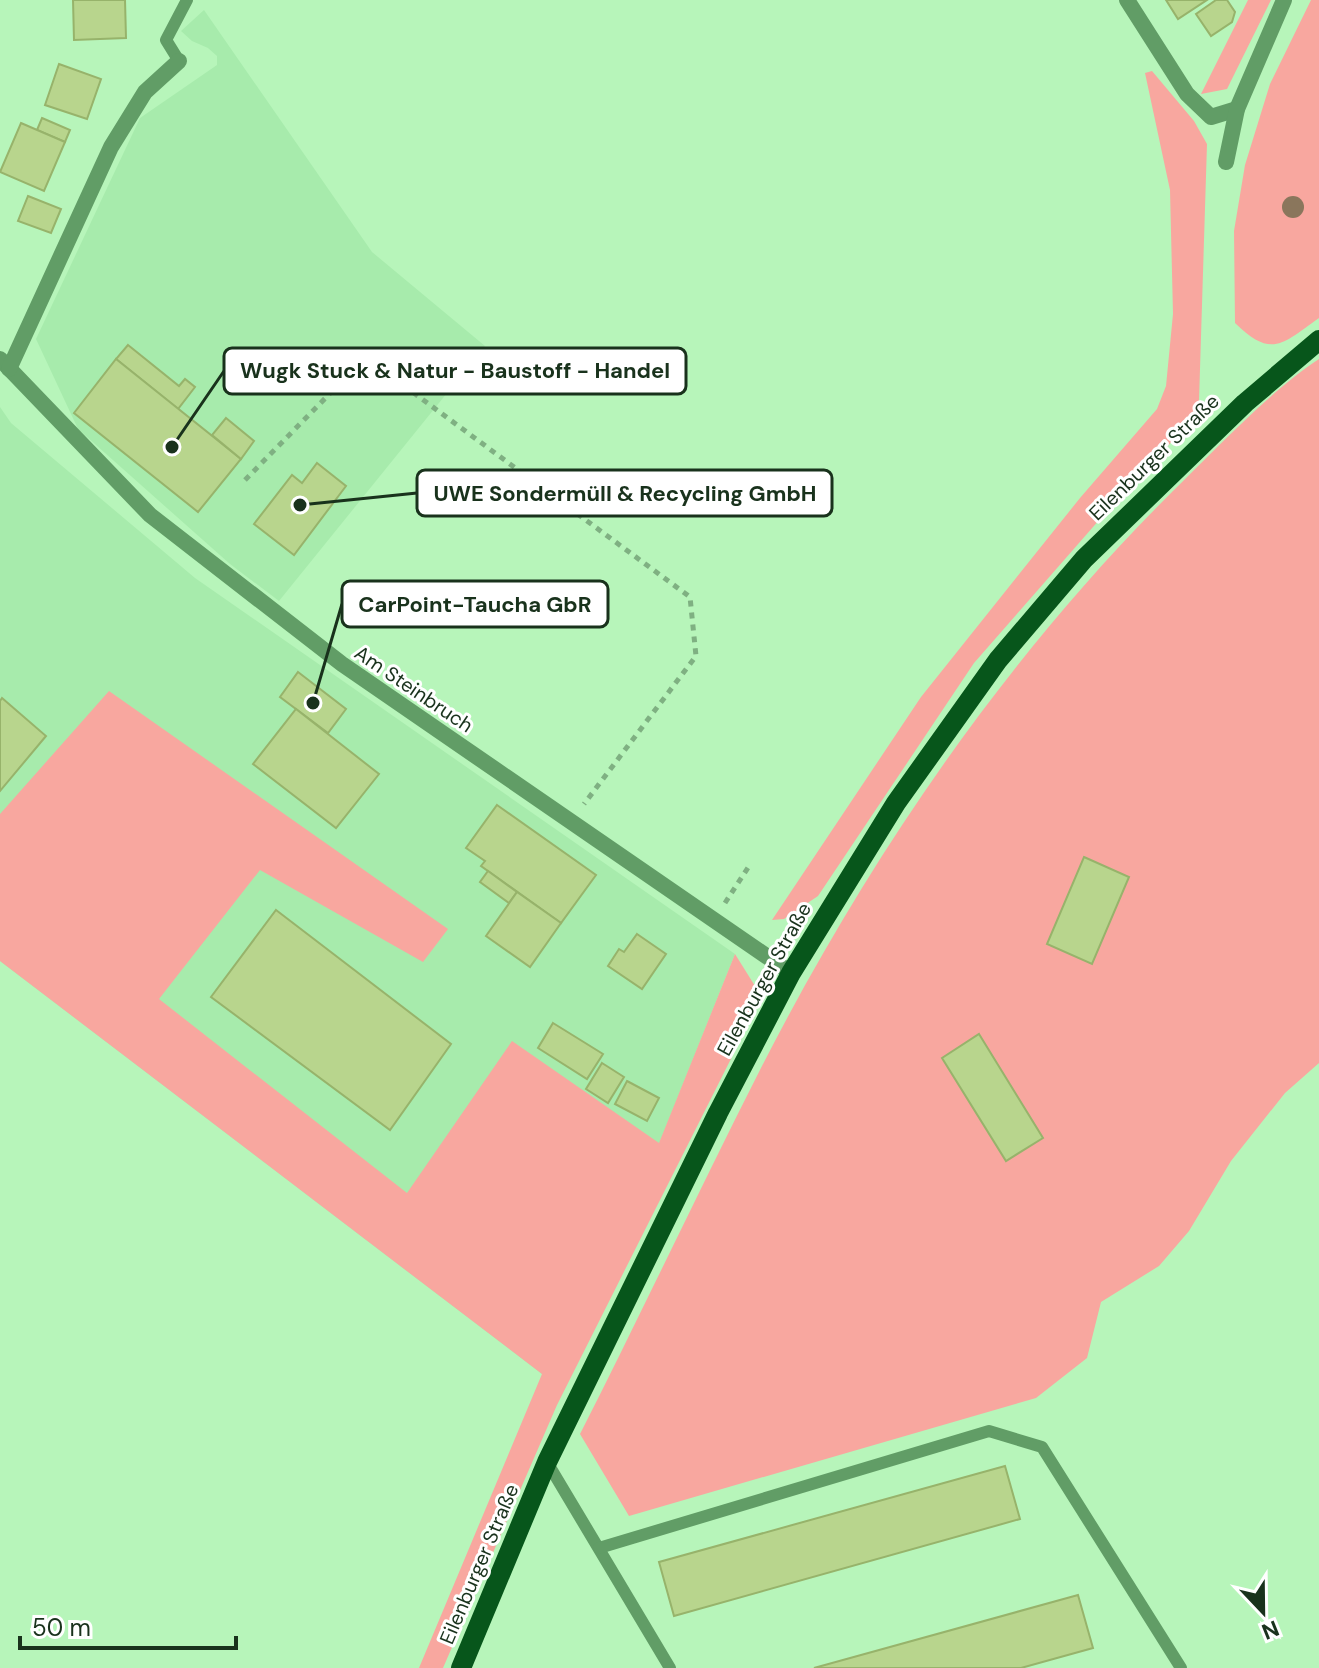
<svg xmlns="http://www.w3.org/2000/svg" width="1319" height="1668" font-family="'DM Sans',sans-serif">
<rect width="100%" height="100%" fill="#b7f5ba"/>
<g fill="#a7ebac">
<polygon points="204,10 372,252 485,346 279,601 230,564 78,429 36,339 140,118 217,65 217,56 208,48 192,41 181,31"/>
<polygon points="0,407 11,423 195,578 735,954 659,1144 542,1374 0,961"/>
</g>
<g fill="#f8a79f">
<polygon points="1248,0 1271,0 1227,89 1201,94"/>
<path d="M1311,0H1319V318C1282,344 1272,359 1235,323L1234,231L1245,165L1270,84Z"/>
<polygon points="1152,71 1194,121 1207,144 1199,401 1184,429 1128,487 974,663 818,896 784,919 772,920 921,697 1080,498 1157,409 1166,386 1173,314 1170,190 1145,73"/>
<path d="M1319,359V1063L1285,1093L1231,1161L1189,1231L1159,1266L1101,1302L1087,1358L1036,1398L629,1516L580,1434C642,1312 700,1188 762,1066C869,857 1005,658 1172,492C1214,451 1270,391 1319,359Z"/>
<polygon points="109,691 448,929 423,962 260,870 159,999 407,1193 512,1041 659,1143 735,954 755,986 756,1009 557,1405 443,1668 419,1668 542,1374 0,961 0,814"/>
</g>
<g fill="#b8d58d" stroke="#97b36b" stroke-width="2">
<polygon points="73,0 125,0 126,38 74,40"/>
<polygon points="1166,0 1207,0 1178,19"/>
<polygon points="1216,0 1227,0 1235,12 1232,22 1211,36 1196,14"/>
<polygon points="59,64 101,79 87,119 45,105"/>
<polygon points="42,118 70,130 65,142 37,130"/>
<polygon points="21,123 65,142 44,191 0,172"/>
<polygon points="28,196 61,209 51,233 18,221"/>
<polygon points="128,345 179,386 185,379 195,387 178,409 116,359"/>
<polygon points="116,359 241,459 198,512 74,413"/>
<polygon points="226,418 254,441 241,459 212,435"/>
<polygon points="317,463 346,486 294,555 254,524 292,475 302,483"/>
<polygon points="298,672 346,709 328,733 280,697"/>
<polygon points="2,698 46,736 0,791 0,701"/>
<polygon points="296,709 379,774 336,828 253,764"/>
<polygon points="497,805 596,875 561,923 481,866 485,861 466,848"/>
<polygon points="1084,857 1129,877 1092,964 1047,944"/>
<polygon points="488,871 517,892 509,903 480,882"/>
<polygon points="517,892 561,923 530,967 486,936"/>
<polygon points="276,910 451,1044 390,1130 211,997"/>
<polygon points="637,934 666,954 642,989 608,966 619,949 624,952"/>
<polygon points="553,1023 603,1054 587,1079 538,1048"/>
<polygon points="979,1034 1043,1138 1006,1161 942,1058"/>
<polygon points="602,1063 624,1077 608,1103 586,1089"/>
<polygon points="627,1081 659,1098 647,1121 615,1104"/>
<polygon points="1005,1466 1020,1519 674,1616 659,1562"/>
<polygon points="1078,1595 1093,1648 1021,1668 814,1668"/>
</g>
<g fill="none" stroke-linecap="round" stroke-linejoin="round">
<g stroke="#7fb082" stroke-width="5" stroke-dasharray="6 6" stroke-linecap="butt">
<polyline points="245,480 349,374 403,385 690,597 696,656 584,804"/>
<polyline points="725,903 751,863"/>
</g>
<g stroke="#619d66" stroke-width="12">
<polyline points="179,61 166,40 187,0"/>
<polyline points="547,1462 670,1668"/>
<polyline points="599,1548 989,1431 1042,1447 1181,1668"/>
</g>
<g stroke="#619d66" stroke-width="16">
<polyline points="1127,0 1187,94 1211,117 1237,109"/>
<polyline points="1226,162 1237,109 1284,0"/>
<polyline points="0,359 150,515 342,664 791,973"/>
<polyline points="9,369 111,147 145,92 179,61"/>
</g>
<polyline stroke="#07561b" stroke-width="20" points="461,1668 547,1462 718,1113 791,973 896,803 998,660 1084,559 1245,403 1319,340"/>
</g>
<circle fill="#8a765c" cx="1293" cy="207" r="11"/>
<g text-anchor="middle" stroke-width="6" stroke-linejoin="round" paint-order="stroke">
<g font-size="20" fill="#19321c" stroke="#fff">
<text transform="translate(1154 457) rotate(-44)" y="7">Eilenburger Straße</text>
<text transform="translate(414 689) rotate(34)" y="7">Am Steinbruch</text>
<text transform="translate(764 979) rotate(-61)" y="7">Eilenburger Straße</text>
<text transform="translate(479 1564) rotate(-67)" y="7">Eilenburger Straße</text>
</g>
</g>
<path fill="none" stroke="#19321c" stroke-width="3" d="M172 447L224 371M300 505L417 493M313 703L342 604"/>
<g fill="#19321c" stroke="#fff" stroke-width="3">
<circle cx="172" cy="447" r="8"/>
<circle cx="300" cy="505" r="8"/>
<circle cx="313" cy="703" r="8"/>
</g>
<g fill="#fff" stroke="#19321c" stroke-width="3">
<rect x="224" y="348" width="462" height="46" rx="8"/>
<rect x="417" y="470" width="415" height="46" rx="8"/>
<rect x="342" y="581" width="266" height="46" rx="8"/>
</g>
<g font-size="22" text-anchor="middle" font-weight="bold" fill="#19321c">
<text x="455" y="378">Wugk Stuck &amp; Natur - Baustoff - Handel</text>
<text x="625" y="501">UWE Sondermüll &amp; Recycling GmbH</text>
<text x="475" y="612">CarPoint-Taucha GbR</text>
</g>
<g transform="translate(1263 1612) rotate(158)" stroke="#ffffff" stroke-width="6" paint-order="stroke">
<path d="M0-6L14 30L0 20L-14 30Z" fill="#19321c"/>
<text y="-12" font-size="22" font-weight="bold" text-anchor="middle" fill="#19321c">N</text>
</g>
<path d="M20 1636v12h216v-12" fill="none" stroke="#19321c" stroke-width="4"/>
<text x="32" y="1636" font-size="24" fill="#19321c" stroke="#ffffff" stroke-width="6" paint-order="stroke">50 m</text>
</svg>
